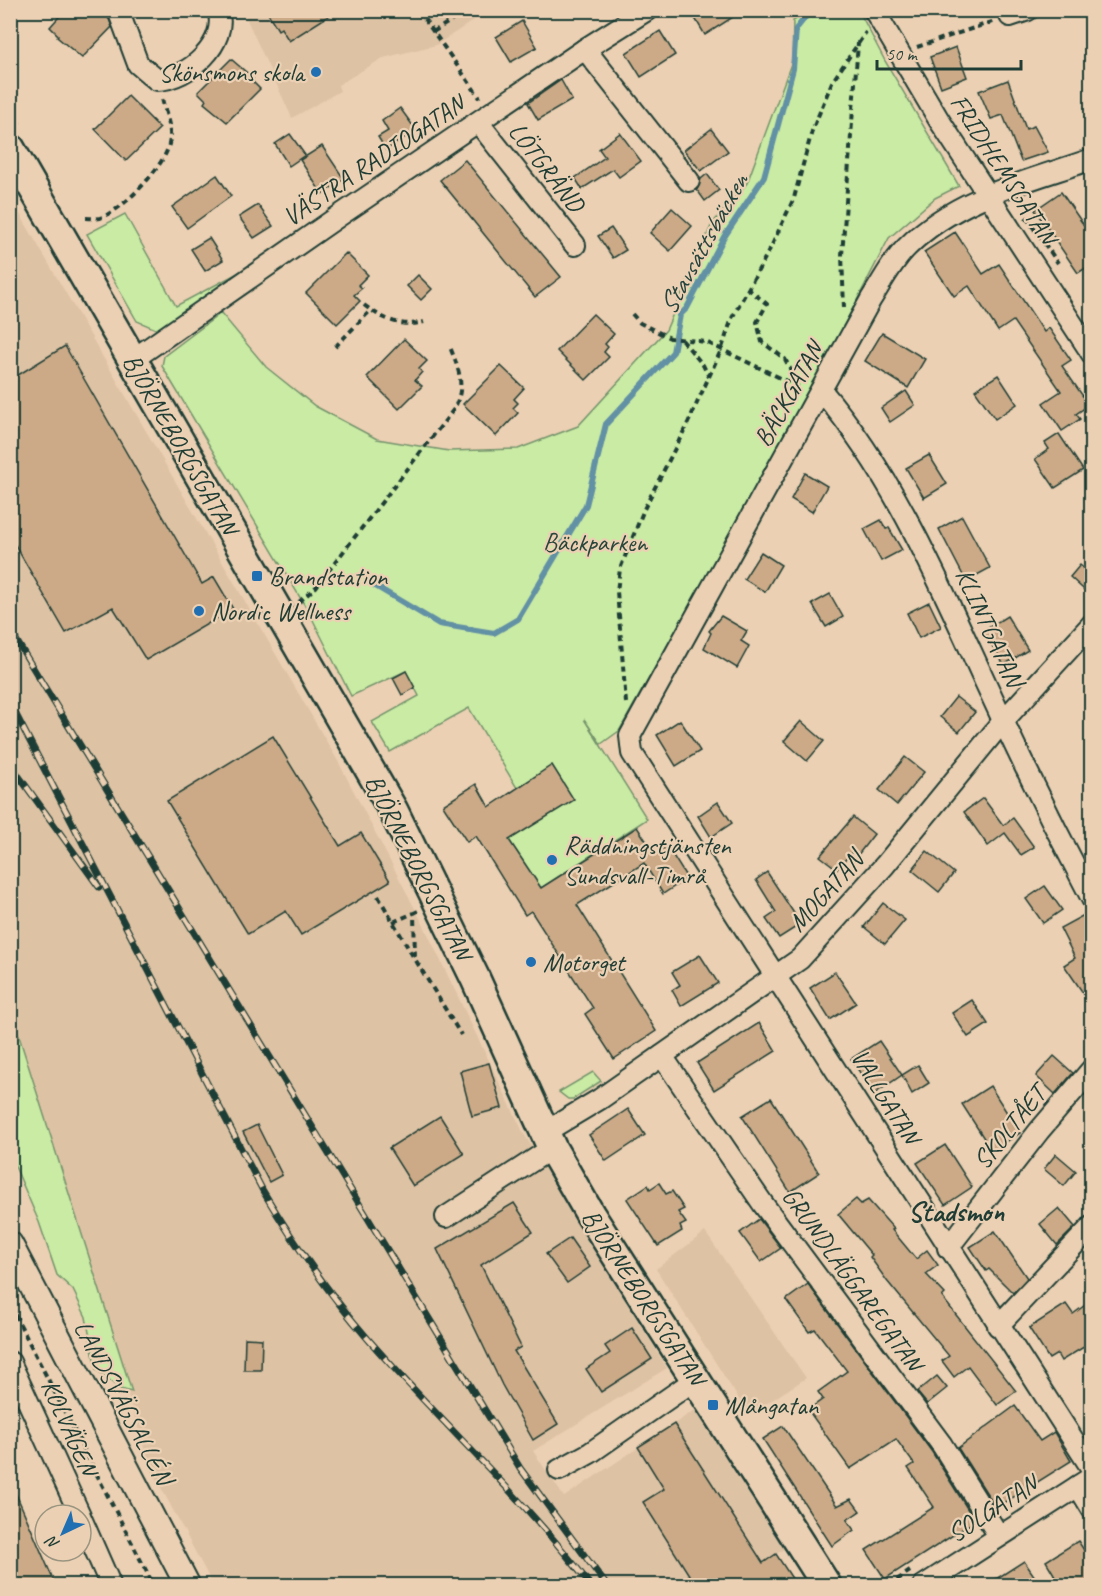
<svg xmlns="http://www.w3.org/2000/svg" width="1102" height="1596" font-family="Caveat,sans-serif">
<rect width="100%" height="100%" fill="#ecd0b3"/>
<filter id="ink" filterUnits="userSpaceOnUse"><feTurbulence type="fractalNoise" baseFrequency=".0167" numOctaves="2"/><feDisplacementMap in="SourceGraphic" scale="12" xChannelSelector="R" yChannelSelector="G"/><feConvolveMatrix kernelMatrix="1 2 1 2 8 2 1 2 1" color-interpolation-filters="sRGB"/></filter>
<g filter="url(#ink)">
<g fill="#dec2a4">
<polygon points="243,11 488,11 436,45 383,58 338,85 340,91 292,118"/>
<polygon points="10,197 339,763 424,926 524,1134 667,1368 533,1451 564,1497 695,1410 784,1549 727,1585 213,1585 150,1467 11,1016"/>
<polygon points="705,1232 806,1378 749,1415 656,1269"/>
</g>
<g fill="#caeba4" stroke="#74946c" stroke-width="1.5">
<polygon points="811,11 859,11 885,61 959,186 935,198 889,238 806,399 619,731 601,744 584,719 647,819 541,888 498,823 552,766 517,788 469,708 390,752 372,722 419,696 406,671 351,696 310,614 162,366 164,356 221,313 266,367 315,406 377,439 449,451 518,449 578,426 666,330 712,224 747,183 792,61 793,21"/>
<polygon points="125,214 176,306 251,266 158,330 137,321 87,234"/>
<polygon points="11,1011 132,1392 120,1389 96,1369 86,1317 73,1290 57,1275 39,1222 11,1157"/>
<polygon points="593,1072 601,1081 573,1099 568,1099 559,1092"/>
</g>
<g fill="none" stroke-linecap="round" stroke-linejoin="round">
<polyline stroke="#6290a4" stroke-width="6" points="367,581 439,624 494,633 518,619 586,505 606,424 673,352 680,315 687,308 724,237 764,177 793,69 796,29 807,15 816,10"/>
</g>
<g fill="#ccaa87" stroke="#1f3d34" stroke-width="1.5">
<polygon points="65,10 100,10 109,19 112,27 82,58 57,37 58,35 50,27"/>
<polygon points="266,10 338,10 289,41 281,28 278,30"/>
<polygon points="690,10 744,10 705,35"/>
<polygon points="522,21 537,47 511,62 496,37"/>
<polygon points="660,31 675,55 641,77 626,53"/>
<polygon points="956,47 967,77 941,87 930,57"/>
<polygon points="231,59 253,78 252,81 260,89 227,122 204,103 206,100 198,92"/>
<polygon points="561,80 572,100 538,120 528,103"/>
<polygon points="1008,80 1026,129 1034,126 1048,152 1021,161 1003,115 991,119 979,91"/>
<polygon points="128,96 160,128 126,161 95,129"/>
<polygon points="400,108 416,130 386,150 378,137 388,131 382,121"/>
<polygon points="711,129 728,151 701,171 684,150"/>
<polygon points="620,133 641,161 619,177 613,169 582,189 575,178 605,157 599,149"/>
<polygon points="290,134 305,155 289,166 275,144"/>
<polygon points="322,146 344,179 322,194 300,160"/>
<polygon points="465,160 561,277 535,297 440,180"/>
<polygon points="707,174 719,190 705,201 697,190 701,179"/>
<polygon points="217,175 231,196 187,228 172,207"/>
<polygon points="1061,192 1092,237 1092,264 1078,273 1035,210"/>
<polygon points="258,205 273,226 254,238 239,217"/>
<polygon points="672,208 692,226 670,251 650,233"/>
<polygon points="611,228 626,250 613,258 598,236"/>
<polygon points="955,232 983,274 999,264 1044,332 1049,328 1071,360 1062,366 1089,405 1076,414 1080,419 1062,431 1043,403 1061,391 1013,321 998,331 969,286 954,296 924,252"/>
<polygon points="209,238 223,260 205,271 191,249"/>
<polygon points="346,253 368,275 358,285 362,288 354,295 360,301 337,324 306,293"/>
<polygon points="418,275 432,289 421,300 407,286"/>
<polygon points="593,314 614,334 605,344 608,347 604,352 609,357 586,380 557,351"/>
<polygon points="882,333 925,359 908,388 865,361"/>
<polygon points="404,339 427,361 419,369 422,372 415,380 422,386 399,409 367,377"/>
<polygon points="65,346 202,584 214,577 233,609 146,660 113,607 66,633 10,536 10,380"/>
<polygon points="501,366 524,388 514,399 518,403 513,408 518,413 496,436 463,404"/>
<polygon points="998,375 1017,404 995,419 975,390"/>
<polygon points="906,391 915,405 890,422 881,408"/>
<polygon points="1059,434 1083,470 1055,488 1035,459 1049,449 1045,443"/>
<polygon points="929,455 947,484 924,498 906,468"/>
<polygon points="805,473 827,486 812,512 791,499"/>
<polygon points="962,516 990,568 966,581 939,529"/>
<polygon points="881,520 886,529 889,528 902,550 881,561 864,529"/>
<polygon points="761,552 781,565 765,592 744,579"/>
<polygon points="1080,565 1092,575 1092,597 1070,577"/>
<polygon points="830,594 843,617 826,627 812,604"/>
<polygon points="929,602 941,627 919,638 907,613"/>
<polygon points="721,616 747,631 741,641 749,646 737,668 704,648 711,633 709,631"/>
<polygon points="1007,616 1028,650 1004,665 983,631"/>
<polygon points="406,671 415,688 402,695 393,678"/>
<polygon points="956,697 975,712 959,732 940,717"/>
<polygon points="680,720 700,751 676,766 657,735"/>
<polygon points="801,721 824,741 807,761 784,741"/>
<polygon points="273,736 340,846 361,833 390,881 301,935 286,911 248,934 167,801"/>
<polygon points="905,757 924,772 897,805 879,790"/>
<polygon points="552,765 574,800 509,840 541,888 637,827 655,854 667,846 687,878 663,894 644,863 577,905 656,1031 614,1059 585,1014 593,1008 531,911 525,915 476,836 467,842 443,805 476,784 489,807"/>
<polygon points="983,798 1003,825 1013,818 1034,847 1021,855 1005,833 988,846 964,812"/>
<polygon points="718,802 732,823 711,837 698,816"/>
<polygon points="853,817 874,834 857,856 852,852 837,869 820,856"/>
<polygon points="927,851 954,873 939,892 912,870"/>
<polygon points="767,872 801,924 779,938 766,919 776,912 756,880"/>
<polygon points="1045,886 1062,910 1043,923 1026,899"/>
<polygon points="883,903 905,920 885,944 864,927"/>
<polygon points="1084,915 1092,928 1092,1006 1064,965 1075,958 1060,928"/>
<polygon points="700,955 718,983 681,1006 672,990 680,985 672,972"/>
<polygon points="835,972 856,1003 830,1020 810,988"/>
<polygon points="972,1000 988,1024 968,1037 952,1013"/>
<polygon points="759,1023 776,1051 714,1090 697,1063"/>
<polygon points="879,1041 902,1075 874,1094 851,1059"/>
<polygon points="1054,1056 1073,1073 1055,1094 1036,1076"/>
<polygon points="489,1063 502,1108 472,1116 460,1071"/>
<polygon points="918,1065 929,1083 912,1094 902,1075"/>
<polygon points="990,1086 1020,1133 992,1151 962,1104"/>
<polygon points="771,1098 819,1173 790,1192 742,1116"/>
<polygon points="628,1109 645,1135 606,1161 589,1135"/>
<polygon points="440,1116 464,1154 413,1186 389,1148"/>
<polygon points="257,1125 282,1175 269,1182 243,1132"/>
<polygon points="945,1145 972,1187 945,1205 917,1163"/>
<polygon points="1056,1154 1076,1171 1064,1186 1044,1169"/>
<polygon points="659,1183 666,1194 672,1191 684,1209 678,1212 686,1223 680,1226 682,1231 658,1246 627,1199 648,1185 650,1189"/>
<polygon points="856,1199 861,1204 868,1200 894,1229 892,1230 916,1259 927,1250 938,1265 926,1274 945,1294 942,1297 1016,1391 997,1405 968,1366 954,1377 942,1361 949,1356 887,1281 870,1257 872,1255 838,1214"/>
<polygon points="514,1203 533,1232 481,1265 521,1347 514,1351 558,1424 533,1440 502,1385 437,1249"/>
<polygon points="1059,1208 1075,1227 1057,1245 1040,1224"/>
<polygon points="759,1219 781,1248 761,1262 740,1233"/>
<polygon points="995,1231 1027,1278 1013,1293 989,1269 986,1271 970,1247"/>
<polygon points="570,1238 590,1267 567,1283 546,1254"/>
<polygon points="808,1284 932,1452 975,1521 885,1579 866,1550 934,1507 908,1468 914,1464 896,1439 850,1469 808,1410 823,1399 818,1392 847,1371 815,1329 809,1332 786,1300"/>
<polygon points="1092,1300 1092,1342 1061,1361 1057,1354 1049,1359 1029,1328 1066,1304 1073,1314"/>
<polygon points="632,1328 652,1359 601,1392 586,1369 610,1353 605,1346"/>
<polygon points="245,1338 262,1339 261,1370 244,1370"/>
<polygon points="937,1376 947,1388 927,1404 917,1392"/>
<polygon points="1015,1406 1040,1441 1054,1432 1071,1461 996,1508 958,1448"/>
<polygon points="674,1424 763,1563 776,1554 797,1586 696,1586 643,1502 664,1489 638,1447"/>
<polygon points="783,1426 837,1506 851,1499 860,1511 847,1520 854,1530 832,1546 763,1439"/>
<polygon points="10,1480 56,1586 10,1586"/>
<polygon points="1078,1541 1092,1562 1092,1586 1061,1586 1046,1561"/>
<polygon points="1024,1561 1035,1577 1022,1586 985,1586"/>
</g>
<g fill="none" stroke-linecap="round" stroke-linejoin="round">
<g stroke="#1f3d34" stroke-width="24">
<g id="minor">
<path d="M118,10L138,64L157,80C188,79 229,43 218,10"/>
<polyline points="874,10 939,120 1092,354"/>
<polyline points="1010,16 1028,10"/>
<polyline points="585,49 689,181"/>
<polyline points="478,122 575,245"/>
<path d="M1092,159C1029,181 957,197 908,246C893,260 882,282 871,299L630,736L632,753C786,991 940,1229 1092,1469"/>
<polyline points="132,360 339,216 585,49 647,10"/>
<path d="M821,390C895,477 940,584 987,686C1020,758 1055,829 1092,899"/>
<polyline points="662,1056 763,1204 942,1445 999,1536"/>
<polyline points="545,1132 600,1099 800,959 885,865 1004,720 1092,624"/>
<polyline points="446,1217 552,1148"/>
<polyline points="948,1248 1039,1131 1092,1069"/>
<polyline points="998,1326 1092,1226"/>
<polyline points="10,1362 80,1515"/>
<polyline points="559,1470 590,1453 696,1379"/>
<polyline points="1078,1486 1092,1509"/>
<polyline points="81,1518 111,1586"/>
<polyline points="923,1586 1092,1477"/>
</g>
</g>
<g stroke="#1f3d34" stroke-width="28">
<polyline id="major" points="10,1244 188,1586"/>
</g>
<g stroke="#1f3d34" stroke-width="33">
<polyline id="highway" points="10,148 393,810 475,978 552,1148 590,1214 827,1586"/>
</g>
<g stroke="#1f3d34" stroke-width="4" stroke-dasharray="6 4.5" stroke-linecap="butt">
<polyline points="418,10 480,98"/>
<polyline points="433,32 468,10"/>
<polyline points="917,47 995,21"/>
<polyline points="10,76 17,118"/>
<polyline points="10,110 21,127"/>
<polyline points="1026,217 1058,263"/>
<path d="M86,218C90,218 96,219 100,218C122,211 165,166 169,144C173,128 165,114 162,98"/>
<polyline points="747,288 767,304 757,322 762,342 785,359 799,386"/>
<path d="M364,305C382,319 402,328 424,322"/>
<polyline points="844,308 842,255 858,43"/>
<polyline points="632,314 640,323 670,338 706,342 799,387"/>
<polyline points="682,340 703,365 709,377"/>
<polyline points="335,347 371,310"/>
<path d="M299,602L316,587L454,409C466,386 459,370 450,347"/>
<polyline points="626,703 617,591 620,569 644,509 688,423 722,348 732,318 771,247 794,198 812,131 832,82 866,32"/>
<polyline points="378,896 414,958"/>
<polyline points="418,911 414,913 415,959 461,1035"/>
<polyline points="393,922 414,913"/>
<polyline points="10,1305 154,1586"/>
<polyline points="888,1586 910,1571"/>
</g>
<use href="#minor" stroke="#ecd0b3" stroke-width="20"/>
<use href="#major" stroke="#ecd0b3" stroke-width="24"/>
<use href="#highway" stroke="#ecd0b3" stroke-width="28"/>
<g stroke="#1f3d34" stroke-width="7">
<g id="rail">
<polyline points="10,630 520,1468 607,1586"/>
<path d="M10,703L263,1191C294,1243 328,1293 368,1339C441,1423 523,1497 591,1586"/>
<polyline points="10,764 99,887"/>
</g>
</g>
<use href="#rail" stroke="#ecd0b3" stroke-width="4.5" stroke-dasharray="14" stroke-linecap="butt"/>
</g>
</g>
<g fill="#1f6fb2" stroke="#ecd0b3" stroke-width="2">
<circle cx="316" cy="72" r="6"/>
<rect x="251" y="570" width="12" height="12" rx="3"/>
<circle cx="199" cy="611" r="6"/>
<circle cx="552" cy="860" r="6"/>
<circle cx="531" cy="962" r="6"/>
<rect x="707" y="1399" width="12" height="12" rx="3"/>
</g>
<g text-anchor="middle" stroke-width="4.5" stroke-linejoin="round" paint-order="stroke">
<g font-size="26" fill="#1f3d34" stroke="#ecd0b3" text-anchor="start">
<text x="304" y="81" text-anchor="end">Skönsmons skola</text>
<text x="269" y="585">Brandstation</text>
<text x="211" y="620">Nordic Wellness</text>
<text x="564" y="854">Räddningstjänsten<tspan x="564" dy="30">Sundsvall-Timrå</tspan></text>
<text x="543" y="971">Motorget</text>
<text x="725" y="1414">Mångatan</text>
</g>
<g font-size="26" fill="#1f3d34" stroke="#ecd0b3">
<text transform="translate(373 160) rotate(-34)" y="9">VÄSTRA RADIOGATAN</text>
<text transform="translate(547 167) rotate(52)" y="9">LÖTGRÄND</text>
<text transform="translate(1004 169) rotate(57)" y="9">FRIDHEMSGATAN</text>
<text transform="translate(788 394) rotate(-61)" y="9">BÄCKGATAN</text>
<text transform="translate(181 444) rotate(60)" y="9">BJÖRNEBORGSGATAN</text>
<text transform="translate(990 627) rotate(65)" y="9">KLINTGATAN</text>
<text transform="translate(419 867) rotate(63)" y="9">BJÖRNEBORGSGATAN</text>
<text transform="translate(825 891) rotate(-48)" y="9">MOGATAN</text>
<text transform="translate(886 1096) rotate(58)" y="9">VALLGATAN</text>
<text transform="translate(1009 1127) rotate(-51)" y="9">SKOLTÅET</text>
<text transform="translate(853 1279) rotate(54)" y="9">GRUNDLÄGGAREGATAN</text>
<text transform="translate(644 1297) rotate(57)" y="9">BJÖRNEBORGSGATAN</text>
<text transform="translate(124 1402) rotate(62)" y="9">LANDSVÄGSALLÉN</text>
<text transform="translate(70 1427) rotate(66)" y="9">KOLVÄGEN</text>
<text transform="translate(992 1508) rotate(-33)" y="9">SOLGATAN</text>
</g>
<g font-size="26" fill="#28463a" stroke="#ecd0b3">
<text x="595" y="551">Bäckparken</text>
</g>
<g font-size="27" font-style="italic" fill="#25443d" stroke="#ecd0b3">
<text transform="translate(703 244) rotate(-61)" y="9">Stavsättsbäcken</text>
</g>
<g font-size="28" font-weight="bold" fill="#1f3d34" stroke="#ecd0b3">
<text x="956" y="1221">Stadsmon</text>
</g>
</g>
<rect width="1102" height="1596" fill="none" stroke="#ecd0b3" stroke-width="36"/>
<rect x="18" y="18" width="1066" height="1560" fill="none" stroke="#1f3d34" stroke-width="2" filter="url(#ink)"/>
<g transform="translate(63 1533) rotate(224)"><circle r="28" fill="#ecd0b3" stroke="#9a9580" stroke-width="1.5"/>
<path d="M0-4.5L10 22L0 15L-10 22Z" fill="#1f6fb2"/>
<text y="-9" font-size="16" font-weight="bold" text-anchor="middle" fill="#1f3d34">N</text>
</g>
<path d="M877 60v9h144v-9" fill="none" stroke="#1f3d34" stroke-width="3"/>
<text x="886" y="60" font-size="18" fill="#1f3d34" stroke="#ecd0b3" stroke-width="4.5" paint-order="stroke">50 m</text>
</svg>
